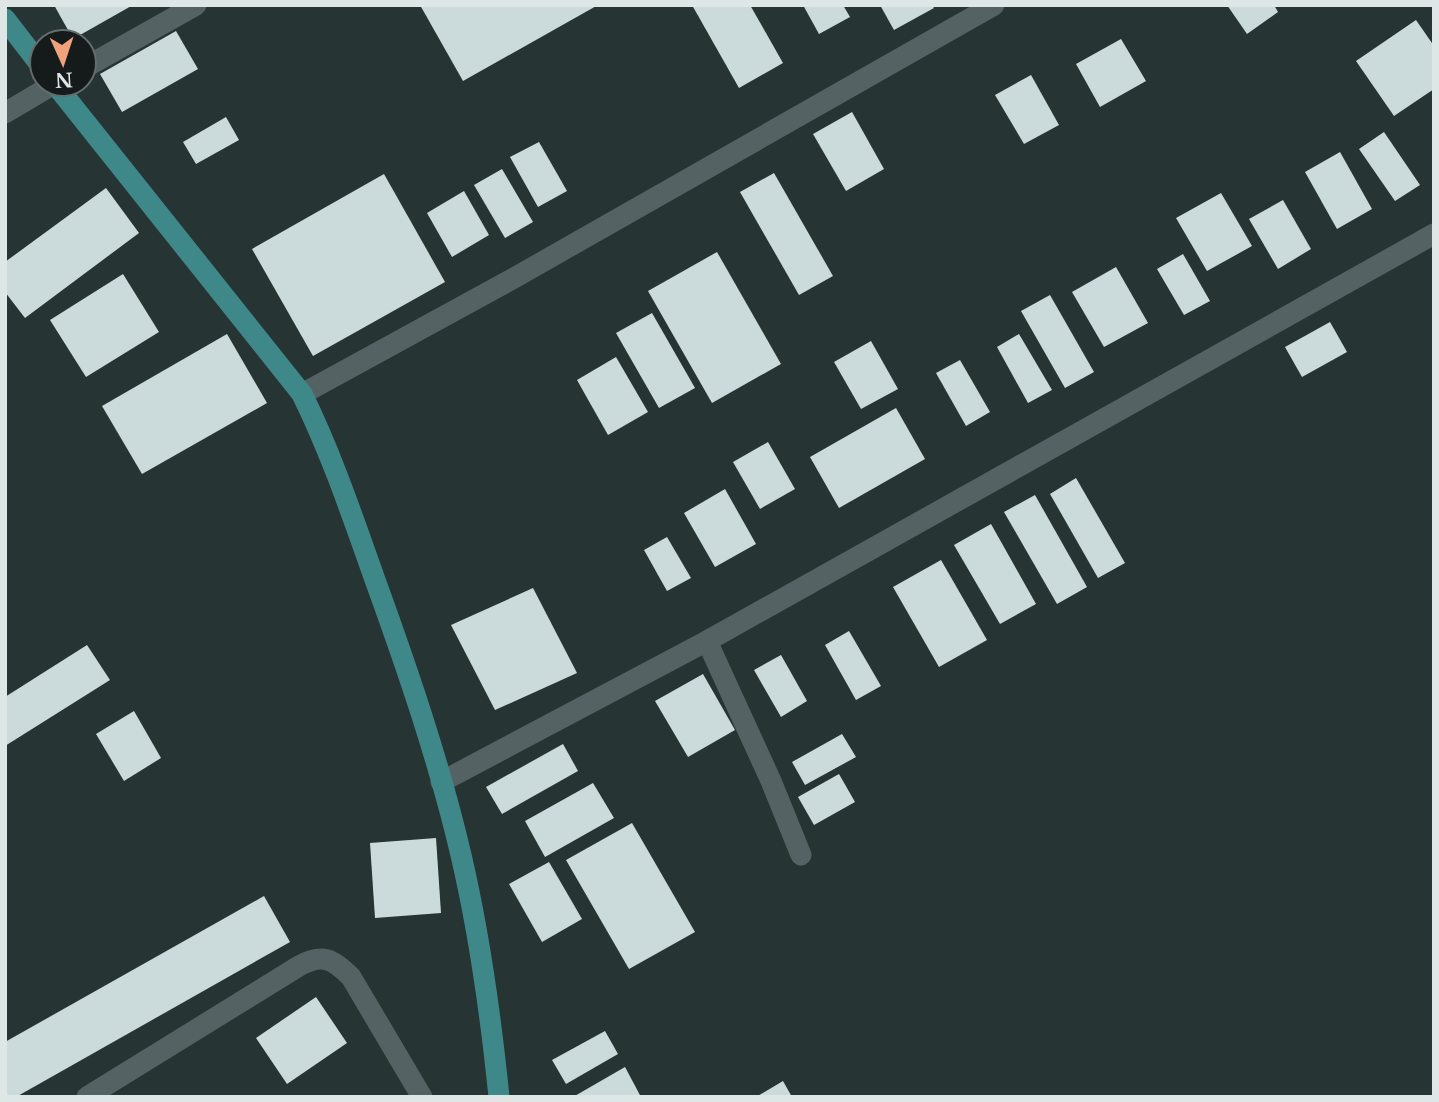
<svg xmlns="http://www.w3.org/2000/svg" width="1439" height="1102" font-family="'Libre Baskerville',serif">
<rect width="100%" height="100%" fill="#273434"/>
<g fill="#cbdbdb">
<polygon points="54,5 133,5 73,39"/>
<polygon points="420,5 598,5 463,81"/>
<polygon points="692,5 750,5 783,63 739,88"/>
<polygon points="803,5 843,5 850,17 819,34"/>
<polygon points="880,5 932,5 934,8 894,30"/>
<polygon points="1227,5 1274,5 1278,12 1247,34"/>
<polygon points="1416,20 1434,46 1434,89 1394,116 1356,61"/>
<polygon points="176,31 198,69 122,112 100,74"/>
<polygon points="1121,39 1146,81 1100,107 1076,64"/>
<polygon points="1031,75 1059,125 1024,144 995,95"/>
<polygon points="852,112 884,169 846,191 813,134"/>
<polygon points="226,117 239,140 196,164 183,142"/>
<polygon points="1384,132 1420,185 1395,201 1359,149"/>
<polygon points="539,142 567,191 538,207 510,157"/>
<polygon points="1340,152 1372,209 1337,229 1305,172"/>
<polygon points="502,169 533,222 505,238 474,185"/>
<polygon points="774,173 833,276 799,295 740,192"/>
<polygon points="384,174 445,282 313,356 252,249"/>
<polygon points="106,188 139,233 25,318 5,292 5,262"/>
<polygon points="464,191 489,235 452,257 427,213"/>
<polygon points="1221,193 1252,246 1207,271 1176,218"/>
<polygon points="1283,200 1311,249 1278,269 1249,219"/>
<polygon points="717,252 781,364 712,403 648,291"/>
<polygon points="1183,254 1210,301 1184,315 1157,269"/>
<polygon points="1116,267 1148,323 1104,347 1072,292"/>
<polygon points="123,274 159,332 86,377 50,320"/>
<polygon points="1050,295 1094,372 1065,388 1021,311"/>
<polygon points="652,313 695,388 659,408 616,333"/>
<polygon points="1330,322 1347,352 1302,377 1285,347"/>
<polygon points="227,334 267,403 142,474 102,406"/>
<polygon points="1019,334 1052,390 1028,403 997,347"/>
<polygon points="871,341 898,389 861,409 834,362"/>
<polygon points="616,357 648,412 608,435 577,380"/>
<polygon points="960,360 990,412 966,426 936,373"/>
<polygon points="896,408 925,459 839,508 810,457"/>
<polygon points="768,442 795,489 760,509 733,462"/>
<polygon points="1076,478 1125,563 1098,578 1050,494"/>
<polygon points="725,489 756,544 715,567 684,513"/>
<polygon points="1035,495 1087,587 1057,604 1004,512"/>
<polygon points="991,524 1036,604 1000,624 954,545"/>
<polygon points="667,537 691,578 667,591 644,550"/>
<polygon points="941,560 987,640 939,667 893,587"/>
<polygon points="533,588 577,673 495,710 451,625"/>
<polygon points="849,631 881,686 856,700 825,645"/>
<polygon points="87,645 110,680 5,746 5,697"/>
<polygon points="781,655 807,701 781,717 754,670"/>
<polygon points="703,674 735,730 688,757 655,701"/>
<polygon points="134,711 161,758 124,781 96,734"/>
<polygon points="842,734 856,757 805,785 792,762"/>
<polygon points="563,744 578,771 502,814 486,787"/>
<polygon points="839,774 855,802 814,825 798,797"/>
<polygon points="593,783 614,818 545,857 525,821"/>
<polygon points="632,823 695,932 629,969 566,860"/>
<polygon points="436,838 441,913 375,918 370,843"/>
<polygon points="549,862 582,919 542,942 509,884"/>
<polygon points="264,896 290,942 16,1097 5,1097 5,1042"/>
<polygon points="316,997 347,1043 287,1084 256,1038"/>
<polygon points="605,1031 618,1054 566,1084 552,1060"/>
<polygon points="625,1067 641,1097 573,1097"/>
<polygon points="783,1081 792,1097 756,1097"/>
</g>
<g fill="none" stroke-linecap="round" stroke-linejoin="round">
<g stroke="#556263" stroke-width="21">
<polyline points="84,68 196,5"/>
<polyline points="5,113 54,84"/>
<polyline points="302,394 514,278 994,5"/>
<polyline points="707,641 771,781 801,855"/>
<polyline points="441,782 707,641 1434,234"/>
<path d="M87,1097L299,966C323,953 333,959 351,977L422,1097"/>
</g>
<g stroke="#3f8889" stroke-width="21">
<polyline points="5,19 42,67"/>
<path d="M55,84L302,394C331,453 352,515 374,577C407,668 439,761 461,855C479,932 491,1018 499,1097"/>
</g>
</g>
<rect width="1439" height="1102" fill="none" stroke="#dee6e6" stroke-width="14"/>
<g transform="translate(63 63) rotate(177)"><circle r="33" fill="#151a1a" stroke="#656c6c" stroke-width="2"/>
<path d="M0-5L12 26L0 18L-12 26Z" fill="#f0a27a"/>
<text y="-10" font-size="19" font-weight="bold" text-anchor="middle" fill="#dee6e6">N</text>
</g>
</svg>
